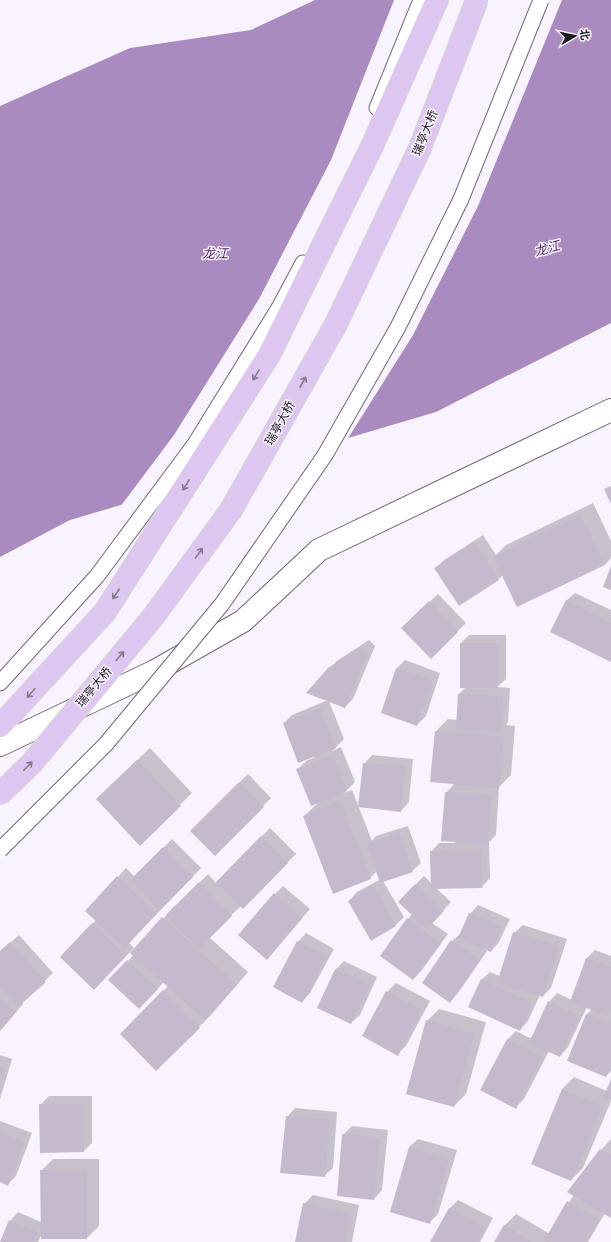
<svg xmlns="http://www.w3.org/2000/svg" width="611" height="1242" font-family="'Noto Serif','Noto Sans SC',serif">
<rect width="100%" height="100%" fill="#f9f2ff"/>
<polygon fill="#a98bc0" points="315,0 611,0 611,323 436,412 70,520 0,557 0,106 130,48 251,30"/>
<polygon fill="#f9f2ff" points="394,0 562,0 478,206 413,335 347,440 120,507 174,435 259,299 331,160"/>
<g fill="#0003">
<polygon points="593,503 611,541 611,558 605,565 503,575 499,579 436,568 444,560 483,535 496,555 506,545"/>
<polygon points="575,593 611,610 611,661 566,601"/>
<polygon points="438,594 466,623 431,657 402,628"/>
<polygon points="469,635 506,635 506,679 497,687 510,688 508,722 506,725 515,726 511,775 499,787 496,835 489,842 490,878 482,887 436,888 451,902 432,923 448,934 422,970 413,979 408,919 412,914 415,885 424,876 432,884 431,852 439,843 455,843 446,793 455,783 436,731 448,719 458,720 459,694 466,687 461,687 461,643"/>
<polygon points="369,640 375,646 353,699 345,707 329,701 344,739 332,751 341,747 355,782 344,793 352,790 372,841 376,836 408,826 421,863 412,871 383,881 404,917 396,925 349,901 357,892 379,880 377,871 370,878 304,816 319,802 297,770 306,761 315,757 284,723 292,715 328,700 329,669 338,660"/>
<polygon points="405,660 440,673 426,716 417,725 396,669"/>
<polygon points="150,748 192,793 140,844 109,787"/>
<polygon points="372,755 413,759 409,802 401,811 364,764"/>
<polygon points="248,774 271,798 215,855 191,831"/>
<polygon points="270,828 296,854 243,907 241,906 209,937 248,972 211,1015 156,1069 121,1034 168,986 164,982 147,1000 128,961 174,906 176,907 208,874 216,883"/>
<polygon points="172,839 201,868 129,943 134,948 94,989 61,957 96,920 87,911 118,877 126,868 135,877"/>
<polygon points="283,886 310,909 275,950 275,894"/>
<polygon points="478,905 510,919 499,942 491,951 483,948 487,951 458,993 450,1001 452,941 461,933 470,914"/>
<polygon points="523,925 567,939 551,988 543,996 540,995 528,1021 520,1030 481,980 490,972 500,976 514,933"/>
<polygon points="306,933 334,949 310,993 302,1002 298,942"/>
<polygon points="19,935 53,973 22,1002 23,1004 0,1031 0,952"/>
<polygon points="595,950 611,956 611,1071 606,1076 586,1015 592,1009 587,1007 568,1047 560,1056 549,1051 524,1099 516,1107 508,1039 516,1031 532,1039 549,1002 557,993 572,1000 587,958"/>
<polygon points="344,961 377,977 360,1015 351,1023 318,1007 336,969"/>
<polygon points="396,983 430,1001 406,1046 397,1054 364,1036 387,992"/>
<polygon points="439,1009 486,1022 466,1094 454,1106 427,1021"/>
<polygon points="0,1055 12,1059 0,1099"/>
<polygon points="574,1077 607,1091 611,1081 611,1101 583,1168 571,1180 562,1089"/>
<polygon points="49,1096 92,1096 92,1143 84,1151 40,1105"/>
<polygon points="295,1108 337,1112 333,1168 324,1176 287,1117"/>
<polygon points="0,1121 32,1133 16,1176 8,1184 0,1181"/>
<polygon points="352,1126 388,1130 382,1190 374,1199 343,1135"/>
<polygon points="418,1139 457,1150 438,1214 430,1222 409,1147"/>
<polygon points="611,1139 611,1217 605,1213 588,1242 495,1242 504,1226 516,1214 550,1234 601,1150"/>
<polygon points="53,1159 99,1159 99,1226 87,1238 42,1238 42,1234 38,1242 1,1242 10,1221 18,1212 41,1222 41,1171"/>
<polygon points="313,1195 359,1205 352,1242 296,1242 304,1204"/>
<polygon points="458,1200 493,1218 480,1242 432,1242 450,1208"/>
</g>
<g fill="#c4b9cd">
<polygon points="611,486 611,504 604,489"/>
<polygon points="581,515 605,565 517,607 493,557"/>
<polygon points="475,542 499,580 459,606 434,568"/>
<polygon points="611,566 611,590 603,587"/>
<polygon points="566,600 611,623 611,662 550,632"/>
<polygon points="429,601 458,632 431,659 401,628"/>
<rect x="460" y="643" width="38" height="45"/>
<polygon points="360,648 367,654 345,708 306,693 328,668"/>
<polygon points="396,668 432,681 417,726 381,713"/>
<polygon points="458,694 503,696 500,731 456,729"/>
<polygon points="320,708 336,748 298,763 283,723"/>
<polygon points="435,731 504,737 499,788 430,782"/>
<polygon points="333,755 347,791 311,806 296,769"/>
<polygon points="137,760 181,806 140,846 96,799"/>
<polygon points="363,763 405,767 401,812 358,807"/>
<polygon points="239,782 264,807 215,856 190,831"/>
<polygon points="445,792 491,796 488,844 441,841"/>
<polygon points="340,801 371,879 333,894 303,816"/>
<polygon points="400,833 413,872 380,883 367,844"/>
<polygon points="261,836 288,863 243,909 216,882"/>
<polygon points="163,847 193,877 160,910 130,880"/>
<polygon points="481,850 482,888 431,889 430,851"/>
<polygon points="117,876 157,912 125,948 85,911"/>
<polygon points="199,882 232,916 199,949 166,915"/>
<polygon points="415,884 444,911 427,929 398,902"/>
<polygon points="373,886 396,926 371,941 348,901"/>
<polygon points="274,893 302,918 267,960 238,935"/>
<polygon points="469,913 502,927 491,952 458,938"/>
<polygon points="162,917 237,985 205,1020 130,953"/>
<polygon points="407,918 440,943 413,980 380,956"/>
<polygon points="92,923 126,956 94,990 60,957"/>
<polygon points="513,932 559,947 543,997 497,983"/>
<polygon points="451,940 480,960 450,1003 422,983"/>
<polygon points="297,941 327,957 302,1003 273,987"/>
<polygon points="10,942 46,982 18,1007 0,987 0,951"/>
<polygon points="586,958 611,967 611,1007 608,1016 570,1002"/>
<polygon points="127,960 158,989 139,1009 108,980"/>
<polygon points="335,969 370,985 351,1024 317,1008"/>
<polygon points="481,979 533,1003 520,1031 468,1007"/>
<polygon points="163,990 200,1028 156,1071 120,1034"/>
<polygon points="386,991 422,1010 398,1056 362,1036"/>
<polygon points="0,999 16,1012 0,1031"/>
<polygon points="548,1001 579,1016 560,1057 529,1043"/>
<polygon points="586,1014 611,1024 611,1065 606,1077 567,1061"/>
<polygon points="426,1020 474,1034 454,1107 406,1094"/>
<polygon points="507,1039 542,1057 516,1109 480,1090"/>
<polygon points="0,1066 4,1067 0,1080"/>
<polygon points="611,1079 611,1100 604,1096"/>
<polygon points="562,1089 603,1106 571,1181 531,1164"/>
<polygon points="39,1104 84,1104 84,1152 40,1153"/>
<polygon points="286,1116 330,1120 325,1177 280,1173"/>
<polygon points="0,1132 25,1142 8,1186 0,1182"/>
<polygon points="342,1134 380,1138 374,1200 337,1196"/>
<polygon points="409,1147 449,1159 430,1224 390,1212"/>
<polygon points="600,1149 611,1156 611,1218 567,1192"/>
<polygon points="40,1170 87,1170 87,1239 41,1239"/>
<polygon points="567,1201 599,1219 586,1242 546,1242 544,1241"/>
<polygon points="303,1203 351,1214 345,1242 295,1242"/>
<polygon points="449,1208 485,1227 477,1242 430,1242"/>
<polygon points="9,1220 38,1233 34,1242 0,1242"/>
<polygon points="504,1225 532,1242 494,1242"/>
</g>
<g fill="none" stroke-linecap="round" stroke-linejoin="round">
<g stroke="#72687a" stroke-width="17">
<g id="lane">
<polyline points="377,108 421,0"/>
<polyline points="0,683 97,576 195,444 279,308 303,263"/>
</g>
</g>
<g stroke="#72687a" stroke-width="24">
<polyline id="street" points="0,745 155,671 243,621 319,550 611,410"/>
</g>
<g stroke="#d6d6d7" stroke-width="24">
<polyline id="primary" points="0,726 105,612 269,355 373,144 437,0"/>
</g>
<use href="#lane" stroke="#fff" stroke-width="15"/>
<use href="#street" stroke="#fff" stroke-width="22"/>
<use href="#primary" stroke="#ddc6ef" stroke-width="22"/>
<g stroke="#72687a" stroke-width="17" stroke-linecap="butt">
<polyline id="lane-bridge" points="0,850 106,744 222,604 325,455 398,327 461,199 541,0"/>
</g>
<g stroke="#d6d6d7" stroke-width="24" stroke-linecap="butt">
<polyline id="primary-bridge" points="0,794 32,763 153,617 231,510 336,324 420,148 477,0"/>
</g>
<use href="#lane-bridge" stroke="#fff" stroke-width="15"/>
<use href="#primary-bridge" stroke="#ddc6ef" stroke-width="22"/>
</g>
<defs><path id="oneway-shaft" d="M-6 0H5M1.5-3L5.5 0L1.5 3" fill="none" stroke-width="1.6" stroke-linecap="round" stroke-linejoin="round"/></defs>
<g stroke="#877892">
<use href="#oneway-shaft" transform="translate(256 375) rotate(122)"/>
<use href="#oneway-shaft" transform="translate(303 382) rotate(-61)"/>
<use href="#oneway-shaft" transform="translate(186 485) rotate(122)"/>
<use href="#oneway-shaft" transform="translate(199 553) rotate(-54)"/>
<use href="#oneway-shaft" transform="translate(116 594) rotate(123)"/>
<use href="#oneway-shaft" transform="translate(120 656) rotate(-50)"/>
<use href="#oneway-shaft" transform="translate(31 693) rotate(132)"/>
<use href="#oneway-shaft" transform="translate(28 766) rotate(-45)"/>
</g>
<g text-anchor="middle" stroke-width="3" stroke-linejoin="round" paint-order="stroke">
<g font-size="12" fill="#1d1920" stroke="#f9f2ff">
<text transform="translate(425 133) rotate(-68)" y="4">瑞亭大桥</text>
<text transform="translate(280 423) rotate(-61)" y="4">瑞亭大桥</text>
<text transform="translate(94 687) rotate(-50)" y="4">瑞亭大桥</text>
</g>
<g font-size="13" font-style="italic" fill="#471f60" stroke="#f9f2ff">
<text transform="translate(547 248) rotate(-15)" y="5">龙江</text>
<text x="215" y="258">龙江</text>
</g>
</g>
<g transform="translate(575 36) rotate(81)" stroke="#f9f2ff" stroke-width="3" paint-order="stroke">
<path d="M0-3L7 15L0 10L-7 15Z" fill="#1d1920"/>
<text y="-6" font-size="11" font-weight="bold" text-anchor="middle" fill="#1d1920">北</text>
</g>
</svg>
